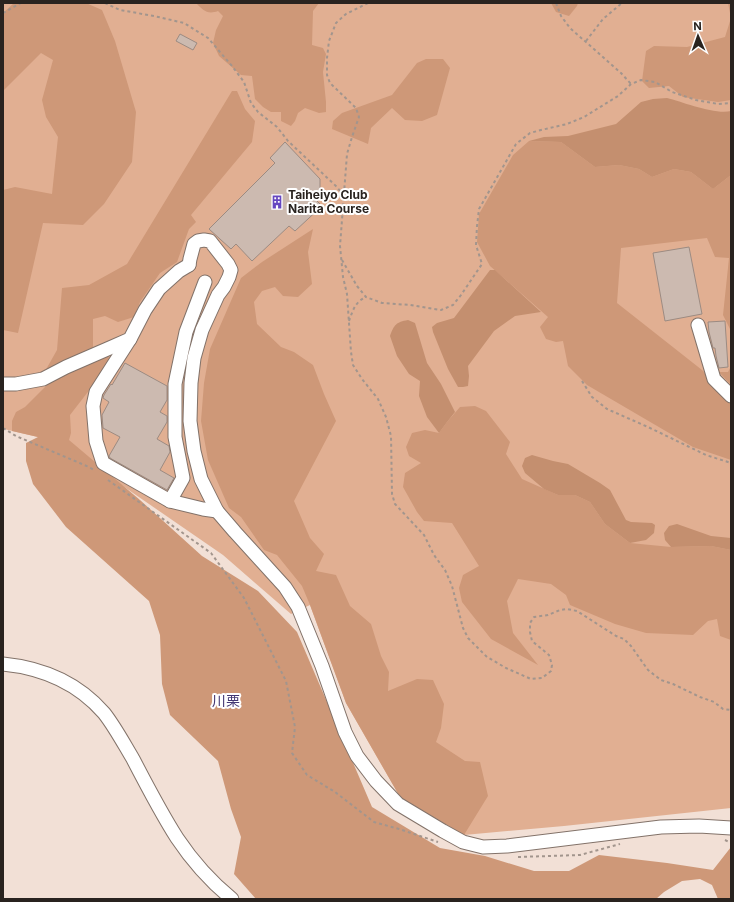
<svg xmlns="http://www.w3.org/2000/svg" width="734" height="902" font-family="Inter,'Noto Sans JP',sans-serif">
<rect width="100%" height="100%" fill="#f2e0d6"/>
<polygon fill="#e1af92" points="3,3 731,3 731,808 564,826 464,835 400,797 346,703 310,605 291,614 223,555 59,442 4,429 3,426"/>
<g fill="#ce9878">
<polygon points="14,3 86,3 102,10 115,41 136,112 132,162 104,204 83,225 43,223 18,333 3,330 3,190 15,187 52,194 58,137 46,117 42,100 53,60 41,53 4,90 3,90 3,13"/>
<path d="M196,3H319L313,11L312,45L323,48L326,54L323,72L326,102V112L319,113L305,108L298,113L295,121L291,126L281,121V112H271L263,107L255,99L252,76L241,75L219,56L213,43L216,30L223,16L218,11C207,15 203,10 196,3Z"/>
<polygon points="551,3 578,3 577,6 569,16 556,12"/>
<polygon points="728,3 731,3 731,100 718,102 683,97 669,86 649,88 642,81 646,51 654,46 687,47 725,37 731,18"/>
<polygon points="426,59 443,59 450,68 437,115 422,121 405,120 392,108 371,128 368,144 332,129 333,121 342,113 392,95 417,63"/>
<polygon points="232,91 237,91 245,109 255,121 252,142 191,215 196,222 189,229 177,262 160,273 140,302 134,317 118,322 105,316 93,319 93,350 105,350 109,356 108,366 70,415 71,433 69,440 140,500 202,556 258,591 297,632 372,807 440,848 485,856 534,871 569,871 599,855 667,863 713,870 731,847 731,899 718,899 712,885 700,879 682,881 664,892 656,899 256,899 234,874 241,837 231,809 218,761 170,715 162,684 160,635 149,601 66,527 33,484 26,461 26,443 38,437 12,431 12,421 16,412 25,407 47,385 44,373 57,350 62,288 89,285 127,264"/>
<polygon points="529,141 561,142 595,167 619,165 639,169 652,177 674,169 691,172 713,189 731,175 731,331 723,315 729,258 715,257 707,238 621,248 617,303 702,370 731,399 731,460 693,447 587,385 568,366 563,341 556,342 546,339 540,327 548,317 490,266 477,242 479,214 513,155"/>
<polygon points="313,229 308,252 312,284 298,297 283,296 275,287 262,291 254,302 257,324 281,347 294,352 313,365 324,394 336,421 294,501 310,538 324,554 316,571 336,575 350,606 371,624 381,656 389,672 388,691 417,679 433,680 444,704 441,728 436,742 465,761 480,762 488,796 464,835 400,797 346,703 310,605 302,586 277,555 264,550 241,517 229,508 208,460 201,421 204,383 210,349 241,278 262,262"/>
<polygon points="731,361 731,385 719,372 728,372 731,366"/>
<polygon points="475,406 486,411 510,442 506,454 522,479 558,495 575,495 590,502 605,524 630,543 671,547 711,546 731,550 731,640 720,636 717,619 708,621 693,635 646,633 615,624 570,605 566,595 551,584 518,579 507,601 513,633 538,665 491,639 462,602 459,588 463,575 479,566 452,523 424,521 417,512 403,487 405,473 421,463 409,456 406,447 412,433 425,430 439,433 447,422 460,407"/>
</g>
<g fill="#c48f6f">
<path d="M667,98C683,102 715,115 731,111V175L713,189L691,172L674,169L652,177L639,169L619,165L595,167L561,142L529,141L544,137L568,136L616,124L641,102L653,99Z"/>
<polygon points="490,270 495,270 541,312 515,316 494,331 468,366 469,376 468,386 463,387 458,387 448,369 433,332 432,327 437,323 454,318"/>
<path d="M408,320L415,323L427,363L441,384L455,412L447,422L439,433L427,417L419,396L420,381L409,374L397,356L390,336C394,325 396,322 408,320Z"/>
<polygon points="532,455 553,461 568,464 600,483 610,490 626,520 631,522 652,523 655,525 654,533 646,540 630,543 605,524 590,502 575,495 558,495 544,489 525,473 522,466 525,458"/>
<polygon points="677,524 711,536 731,538 731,550 711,546 671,547 665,540 664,533 669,526"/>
</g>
<g fill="#ccbab0" stroke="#9c8b82">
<polygon points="180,34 197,43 193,50 176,41"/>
<polygon points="285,142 320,179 320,194 315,199 322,206 295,231 289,226 252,261 236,244 231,249 209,229 275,163 270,158"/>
<polygon points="689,247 702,314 665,321 653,253"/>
<polygon points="725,321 728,367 719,368 716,356 715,348 713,348 709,332 708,322"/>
<polygon points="125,363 167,386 167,400 160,412 167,416 167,422 157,439 169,446 170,452 160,470 174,478 167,490 110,458 109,456 120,437 103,428 102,415 109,402 103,398 104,395 111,384 112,385"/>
</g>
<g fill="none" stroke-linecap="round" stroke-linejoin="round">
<g stroke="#827269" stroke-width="15">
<g id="minor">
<polyline points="189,265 190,259 194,244 198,241 204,240 210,241 228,264 231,270 229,277 224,287 218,295 202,330 194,358 191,383 190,421 194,451 201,479 217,511 235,532 285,587 298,607 322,666 345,732 357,756 376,781 398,804 443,831 463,842 483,847 507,846 661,827 699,826 731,828"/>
<polyline points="698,325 714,379 731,396"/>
<polyline points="130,339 96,392 93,406 96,441 103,463 170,501 203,509 217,511"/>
<polyline points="3,384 16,384 43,379 66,367 112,347 130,339 145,310 159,289 179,271 189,265"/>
<polyline points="170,501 183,478 175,437 175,384 186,332 205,282"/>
<path d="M3,664C43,668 77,682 104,713C115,727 124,744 133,759C147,786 161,813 177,838C193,862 210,881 232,899"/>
</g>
</g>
<g stroke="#a2958d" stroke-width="2" stroke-dasharray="3 3" stroke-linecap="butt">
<polyline points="105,3 120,10 154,16 184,23 208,38 232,66 244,82 251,103 258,112 277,127 288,141 337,187 343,195"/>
<polyline points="368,3 346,14 336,23 329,41 327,58 327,75 330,83 356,108 359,117 352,137 347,154 340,246 343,277 347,294 351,352 353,365 362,379 378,399 386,417 391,436 392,494 395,504 424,535 434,555 445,570 452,586 463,628 468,638 487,657 506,668 531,679 542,678 551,671 552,665 549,655 532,641 530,632 530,623 534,617 548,615 560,610 567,609 577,611 616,636 624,639 631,646 648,670 661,680 673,684 700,697 714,702 723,709 731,710"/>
<polyline points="556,3 561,16 570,28 621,73 631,84"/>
<polyline points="3,13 21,3"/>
<polyline points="586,41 603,19 622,3"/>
<polyline points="342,260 357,286 366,297 382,303 410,305 441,310 453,305 461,295 482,264 476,245 477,226 479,209 516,144 530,133 541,130 567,124 584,117 618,96 631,84 641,80 655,82 672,92 696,100 718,104 731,103"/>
<path d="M349,321C353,310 355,302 366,297"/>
<polyline points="582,381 592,397 607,409 648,427 706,455 731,463"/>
<polyline points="3,428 16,436 89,467 94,470"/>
<polyline points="108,480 211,553 244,598 286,681 295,727 292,753 307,775 335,792 374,822 399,829 438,842"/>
<polyline points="725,840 731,843"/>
<polyline points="518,857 580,855 620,844"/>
</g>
<use href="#minor" stroke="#fff" stroke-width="13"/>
</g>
<defs>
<g id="building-bare" transform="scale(1.08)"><path d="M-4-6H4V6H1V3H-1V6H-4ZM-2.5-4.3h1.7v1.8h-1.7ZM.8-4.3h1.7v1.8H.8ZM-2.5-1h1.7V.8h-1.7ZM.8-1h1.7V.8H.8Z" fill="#6647c0" stroke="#fff" stroke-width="2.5" paint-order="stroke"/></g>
</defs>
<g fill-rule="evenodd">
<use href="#building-bare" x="277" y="202"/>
</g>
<g text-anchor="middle" stroke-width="4" stroke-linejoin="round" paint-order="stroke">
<g font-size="12" font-weight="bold" fill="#29231f" stroke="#fff" text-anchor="start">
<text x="288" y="199">Taiheiyo Club<tspan x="288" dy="14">Narita Course</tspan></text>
</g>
<g font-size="14" fill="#433773" stroke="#fff">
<text x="226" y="706">川栗</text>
</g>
</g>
<rect width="734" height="902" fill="none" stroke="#29231f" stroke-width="8"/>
<g transform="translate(698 36) rotate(358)" stroke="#ffffff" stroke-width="3" paint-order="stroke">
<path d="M0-3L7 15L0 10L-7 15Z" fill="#29231f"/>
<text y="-6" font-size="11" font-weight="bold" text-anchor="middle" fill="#29231f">N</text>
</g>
</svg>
